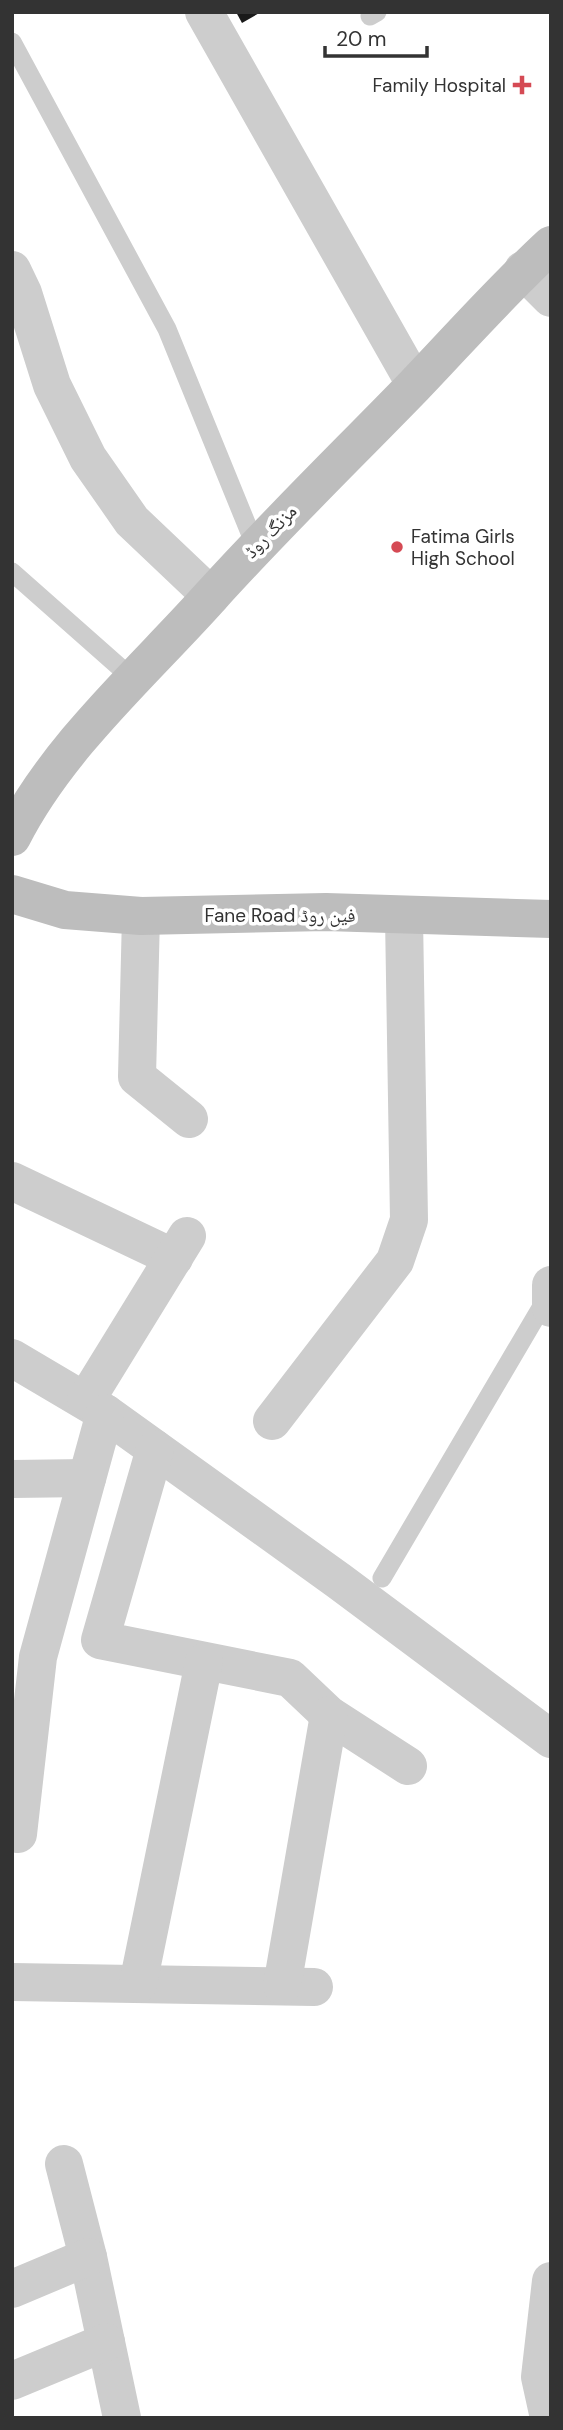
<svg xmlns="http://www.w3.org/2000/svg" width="563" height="2430" font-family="'DM Sans','Noto Naskh Arabic',sans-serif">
<rect width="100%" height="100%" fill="#fff"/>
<polygon fill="#1a1a1a" points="236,12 261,12 242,23"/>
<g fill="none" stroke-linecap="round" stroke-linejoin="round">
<g stroke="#cdcdcd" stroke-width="19">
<polyline points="370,16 377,12"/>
<polyline points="12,42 167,329 255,545"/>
<polyline points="12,572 133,679"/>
<polyline points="382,1578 548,1296"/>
</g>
<g stroke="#cdcdcd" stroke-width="38">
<polyline points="204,12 415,384"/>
<polyline points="12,270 23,293 52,385 88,458 132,521 211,596"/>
<polyline points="523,270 551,298"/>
<polyline points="141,916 137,1077 189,1119"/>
<polyline points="12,1181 174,1258"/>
<polyline points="551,1285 551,1308"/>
<polyline points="12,1358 105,1413 339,1581 551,1739"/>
<polyline points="86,1400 187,1236"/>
<polyline points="272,1421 395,1261 409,1220 404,917"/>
<polyline points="155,1449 100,1640 290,1678 329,1715 408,1766"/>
<polyline points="12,1479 87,1478"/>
<polyline points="18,1834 38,1657 105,1413"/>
<polyline points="12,1982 314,1987"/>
<polyline points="138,1984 204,1662"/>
<polyline points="282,1986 329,1715"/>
<polyline points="64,2164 88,2257 122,2418"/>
<polyline points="12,2289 88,2257"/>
<polyline points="12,2381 106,2342"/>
<polyline points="549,2418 540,2377 551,2281"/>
</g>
<g stroke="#bdbdbd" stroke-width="38">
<path d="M12,837C58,746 144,671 211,596C276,524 346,456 414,386C459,339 502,290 551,245"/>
<polyline points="12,894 65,910 141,916 326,912 551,919"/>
</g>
</g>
<g fill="#d54a54" stroke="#fff" stroke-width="2.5">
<path d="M518.5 74.5h7v7h7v7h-7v7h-7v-7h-7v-7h7z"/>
<circle cx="397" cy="547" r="7"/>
</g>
<g text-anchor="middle" stroke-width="7" stroke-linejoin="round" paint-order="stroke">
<g font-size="19" fill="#333" stroke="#fff" text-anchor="end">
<text x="506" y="92">Family Hospital</text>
<text x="411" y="543" text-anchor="start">Fatima Girls<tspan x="411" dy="22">High School</tspan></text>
</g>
<g font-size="19" fill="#333" stroke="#fff">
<text transform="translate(270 531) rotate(-46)" y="7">مزنگ روڈ</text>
<text x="280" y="922">Fane Road فین روڈ</text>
</g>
</g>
<rect width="563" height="2430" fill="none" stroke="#333333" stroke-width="28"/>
<path d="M325 46v10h102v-10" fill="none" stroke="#333333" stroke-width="3.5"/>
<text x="336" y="46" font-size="21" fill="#333333" stroke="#ffffff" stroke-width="5" paint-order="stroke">20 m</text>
</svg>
